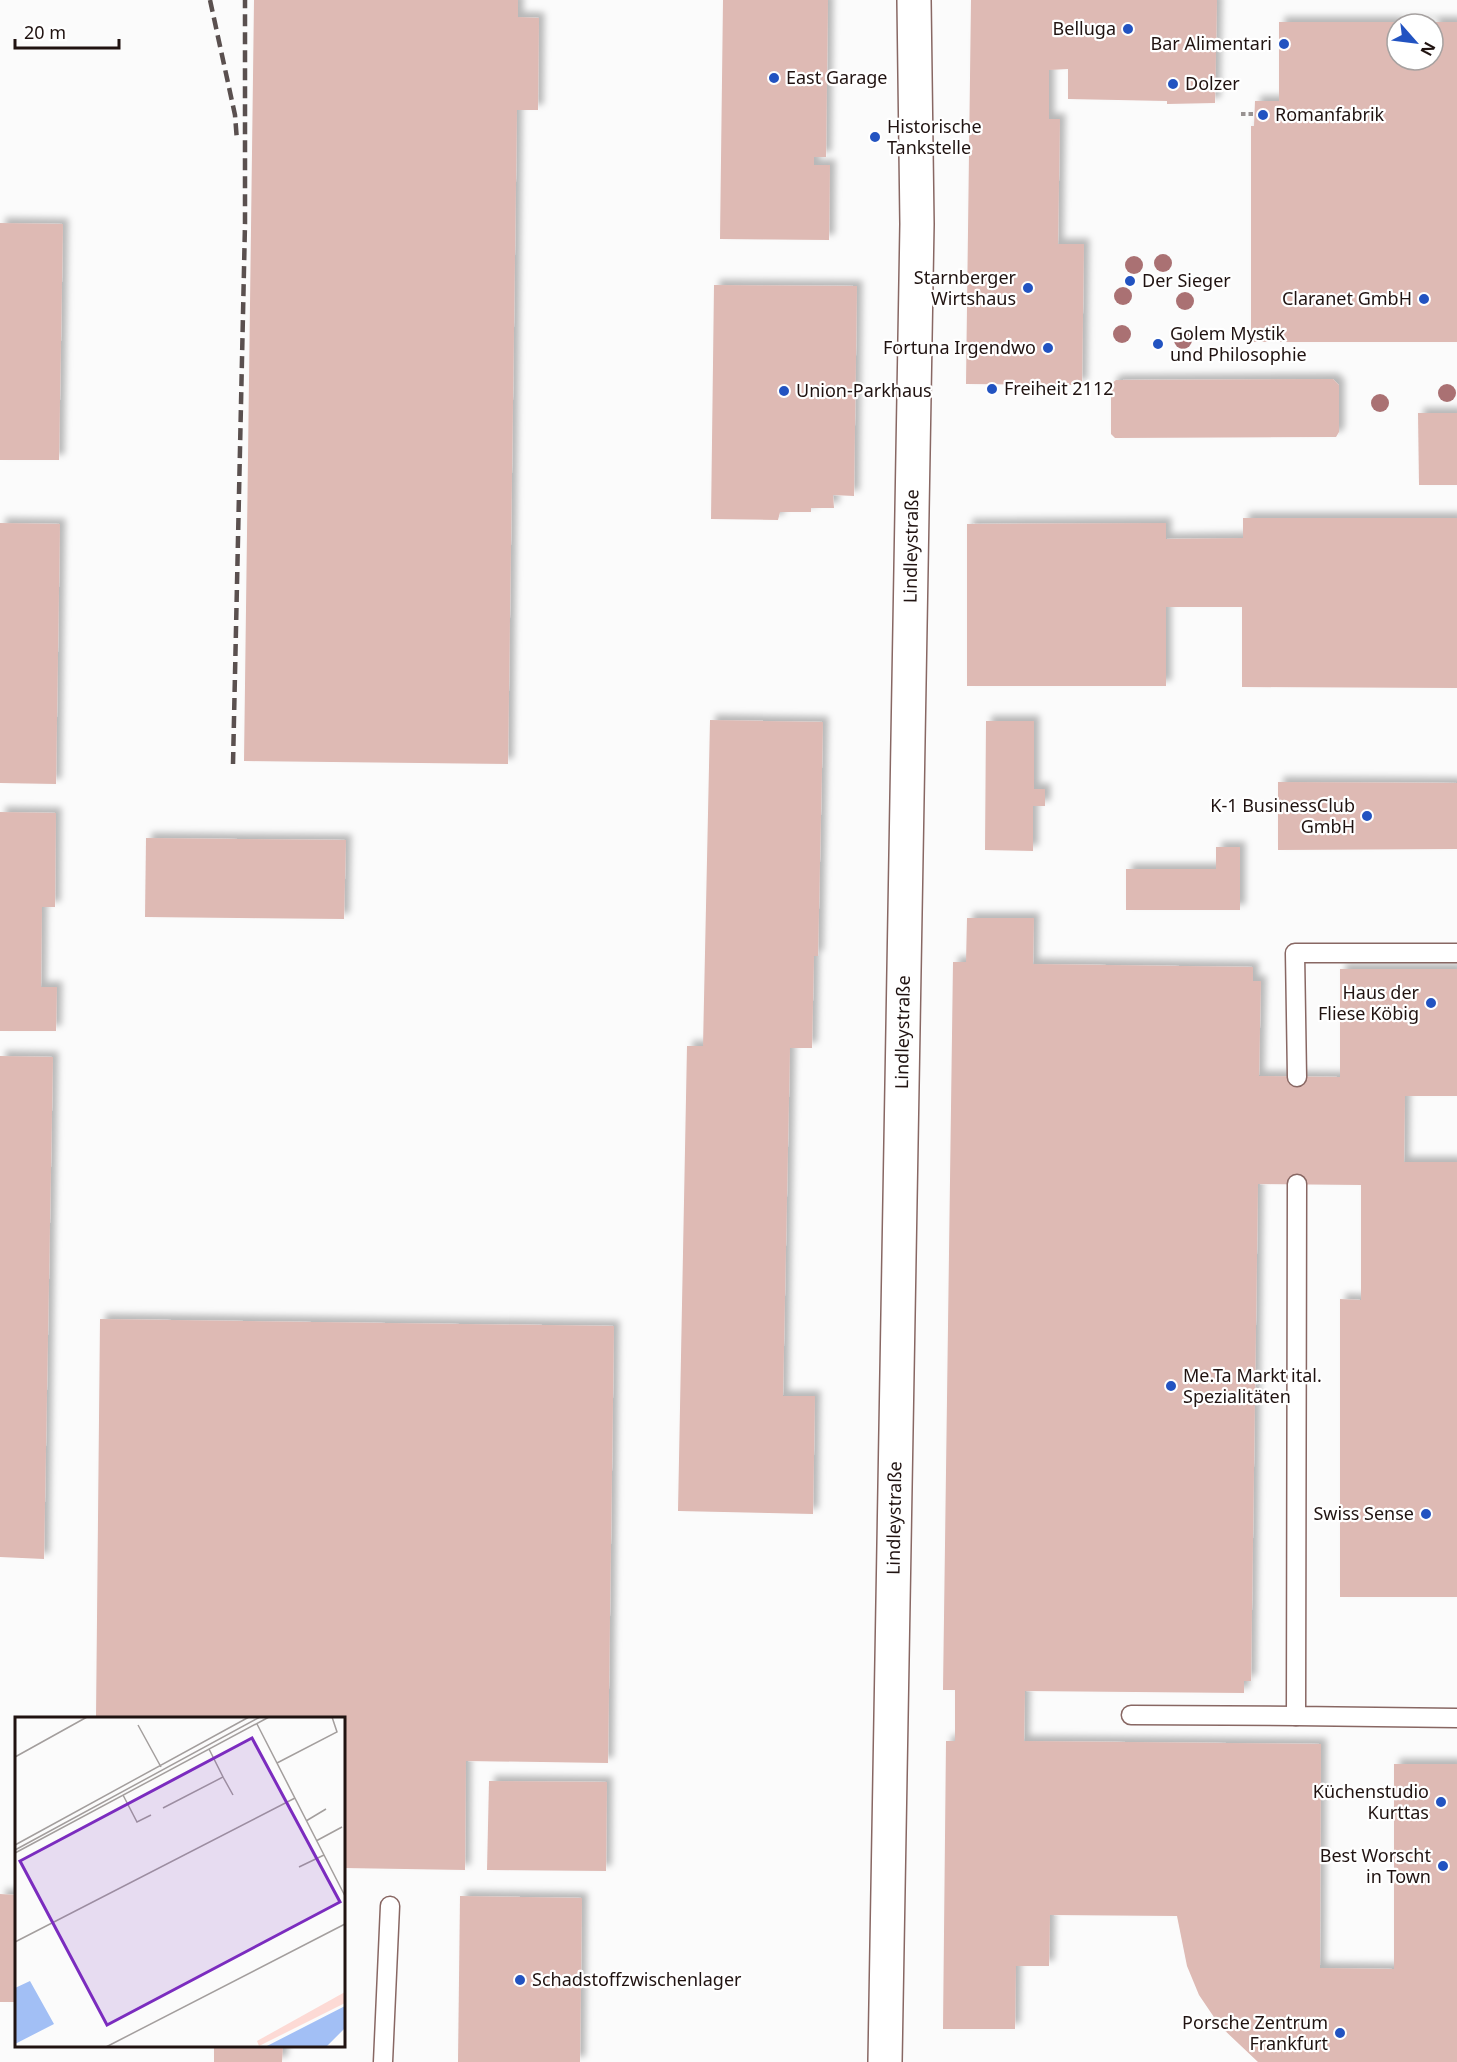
<svg xmlns="http://www.w3.org/2000/svg" width="1457" height="2062" font-family="'Noto Sans',sans-serif">
<defs>
<filter id="shadow"><feDropShadow dx="5.5" dy="-5.5" stdDeviation="3" flood-color="#0004"/></filter>
</defs>
<rect width="100%" height="100%" fill="#fbfbfb"/>
<g fill="#debab4" fill-rule="evenodd" filter="url(#shadow)">
<polygon points="254,0 518,0 518,17 539,18 538,110 517,110 508,764 244,761"/>
<polygon points="723,0 828,0 826,157 814,157 814,165 830,165 829,240 720,239"/>
<polygon points="971,0 1217,0 1215,103 1167,104 1167,101 1068,99 1068,69 1049,70 1049,119 1060,119 1058,244 1084,244 1082,385 966,384"/>
<path d="M1279,22H1457V342H1251V126H1254L1255,101H1279ZM1397,24H1433V60H1397Z"/>
<polygon points="0,223 63,224 59,460 0,460"/>
<polygon points="714,285 857,286 854,496 833,495 834,508 811,508 811,512 780,512 778,520 711,519"/>
<polygon points="1333,379 1339,385 1339,432 1336,437 1115,438 1111,434 1111,384 1116,380"/>
<polygon points="1418,413 1457,413 1457,485 1419,485"/>
<polygon points="1243,518 1457,518 1457,688 1242,687 1242,607 1166,607 1166,686 967,686 967,524 1166,523 1166,539 1243,538"/>
<polygon points="0,523 60,524 56,784 0,783"/>
<polygon points="710,720 823,722 818,956 814,956 812,1048 790,1048 783,1396 815,1396 813,1514 678,1511 687,1046 703,1046"/>
<polygon points="986,721 1034,721 1034,789 1045,789 1045,806 1033,806 1033,851 985,850"/>
<polygon points="1278,782 1457,783 1457,849 1278,850"/>
<polygon points="0,812 56,813 55,907 42,907 41,987 57,987 56,1031 0,1031"/>
<polygon points="146,838 346,840 344,919 145,917"/>
<polygon points="1216,847 1240,847 1240,910 1126,910 1126,869 1216,869"/>
<polygon points="967,918 1034,918 1033,964 1253,967 1253,981 1261,981 1259,1076 1340,1077 1340,969 1457,969 1457,1096 1405,1096 1404,1162 1457,1162 1457,1597 1340,1597 1340,1299 1361,1300 1361,1185 1258,1184 1251,1681 1244,1681 1244,1693 1025,1691 1024,1741 1321,1744 1320,1968 1394,1969 1394,1764 1457,1764 1457,2062 1258,2062 1220,2026 1199,1995 1187,1966 1177,1916 1050,1915 1049,1966 1016,1966 1015,2029 943,2029 946,1741 955,1741 955,1690 943,1690 953,962 966,962"/>
<polygon points="0,1056 53,1057 44,1559 0,1557"/>
<polygon points="100,1319 614,1326 608,1763 466,1761 465,1870 344,1868 344,1718 96,1718"/>
<polygon points="489,1781 607,1782 606,1871 487,1870"/>
<polygon points="0,1894 16,1895 16,2002 0,2002"/>
<polygon points="460,1896 582,1898 580,2062 458,2062"/>
<polygon points="214,2046 283,2046 282,2062 214,2062"/>
</g>
<g fill="none" stroke-linecap="round" stroke-linejoin="round">
<g stroke="#886763" stroke-width="21">
<g id="lane">
<polyline points="1297,1077 1295,953 1457,953"/>
<polyline points="1297,1184 1296,1716 1457,1718"/>
<polyline points="1131,1715 1296,1716"/>
<polyline points="383,2062 390,1906"/>
</g>
</g>
<g stroke="#886763" stroke-width="36">
<g id="street">
<path id="s1" d="M885,2062L917,224L914,0"/>
</g>
</g>
<polyline stroke="#989291" stroke-width="4" stroke-dasharray="4.5 3" stroke-linecap="butt" points="1241,114 1254,114"/>
<use href="#lane" stroke="#fff" stroke-width="18"/>
<use href="#street" stroke="#fff" stroke-width="33"/>
<g stroke="#5a504f" stroke-width="4.5" stroke-dasharray="12 6" stroke-linecap="butt">
<polyline points="210,0 235,115 237,141"/>
<polyline points="233,764 245,224 245,0"/>
</g>
</g>
<g fill="#aa7173">
<circle cx="1163" cy="263" r="9"/>
<circle cx="1134" cy="265" r="9"/>
<circle cx="1123" cy="296" r="9"/>
<circle cx="1185" cy="301" r="9"/>
<circle cx="1122" cy="334" r="9"/>
<circle cx="1183" cy="340" r="9"/>
<circle cx="1447" cy="393" r="9"/>
<circle cx="1380" cy="403" r="9"/>
</g>
<g fill="#2253c1" stroke="#fff" stroke-width="2">
<circle cx="1128" cy="29" r="6"/>
<circle cx="1284" cy="44" r="6"/>
<circle cx="774" cy="78" r="6"/>
<circle cx="1173" cy="84" r="6"/>
<circle cx="1263" cy="115" r="6"/>
<circle cx="875" cy="137" r="6"/>
<circle cx="1130" cy="281" r="6"/>
<circle cx="1028" cy="288" r="6"/>
<circle cx="1424" cy="299" r="6"/>
<circle cx="1158" cy="344" r="6"/>
<circle cx="1048" cy="348" r="6"/>
<circle cx="992" cy="389" r="6"/>
<circle cx="784" cy="391" r="6"/>
<circle cx="1367" cy="816" r="6"/>
<circle cx="1431" cy="1003" r="6"/>
<circle cx="1171" cy="1386" r="6"/>
<circle cx="1426" cy="1514" r="6"/>
<circle cx="1441" cy="1802" r="6"/>
<circle cx="1443" cy="1866" r="6"/>
<circle cx="520" cy="1980" r="6"/>
<circle cx="1340" cy="2033" r="6"/>
</g>
<g text-anchor="middle" stroke-width="4.5" stroke-linejoin="round" paint-order="stroke">
<g font-size="18" fill="#201311" stroke="#fff" text-anchor="end">
<text x="1116" y="35">Belluga</text>
<text x="1272" y="50">Bar Alimentari</text>
<text x="786" y="84" text-anchor="start">East Garage</text>
<text x="1185" y="90" text-anchor="start">Dolzer</text>
<text x="1275" y="121" text-anchor="start">Romanfabrik</text>
<text x="887" y="133" text-anchor="start">Historische<tspan x="887" dy="21">Tankstelle</tspan></text>
<text x="1016" y="284">Starnberger<tspan x="1016" dy="21">Wirtshaus</tspan></text>
<text x="1142" y="287" text-anchor="start">Der Sieger</text>
<text x="1412" y="305">Claranet GmbH</text>
<text x="1170" y="340" text-anchor="start">Golem Mystik<tspan x="1170" dy="21">und Philosophie</tspan></text>
<text x="1036" y="354">Fortuna Irgendwo</text>
<text x="1004" y="395" text-anchor="start">Freiheit 2112</text>
<text x="796" y="397" text-anchor="start">Union-Parkhaus</text>
<text x="1355" y="812">K-1 BusinessClub<tspan x="1355" dy="21">GmbH</tspan></text>
<text x="1419" y="999">Haus der<tspan x="1419" dy="21">Fliese Köbig</tspan></text>
<text x="1183" y="1382" text-anchor="start">Me.Ta Markt ital.<tspan x="1183" dy="21">Spezialitäten</tspan></text>
<text x="1414" y="1520">Swiss Sense</text>
<text x="1429" y="1798">Küchenstudio<tspan x="1429" dy="21">Kurttas</tspan></text>
<text x="1431" y="1862">Best Worscht<tspan x="1431" dy="21">in Town</tspan></text>
<text x="532" y="1986" text-anchor="start">Schadstoffzwischenlager</text>
<text x="1328" y="2029">Porsche Zentrum<tspan x="1328" dy="21">Frankfurt</tspan></text>
</g>
<g font-size="18" fill="#201311" stroke="#fff">
<text dy="6" stroke="none"><textPath href="#s1" startOffset="1516">Lindleystraße</textPath></text>
<text dy="6" stroke="none"><textPath href="#s1" startOffset="1030">Lindleystraße</textPath></text>
<text dy="6" stroke="none"><textPath href="#s1" startOffset="544">Lindleystraße</textPath></text>
</g>
</g>
<g transform="translate(15 1717)">
<rect width="330" height="330" fill="#fbfbfb"/>
<path d="M330,275V286L244,329L242,324Z" fill="#fddad5"/>
<path d="M15,264L39,307L0,327V271ZM330,289V311L311,330H250Z" fill="#a2bff5"/>
<path fill="none" stroke="#a39e9d" stroke-width="1.5" d="M242,7L330,179M123,8L146,50M0,40L72,0M262,46L322,15L317,0M208,60L218,78M108,78L122,105L136,98M148,91L208,60L194,32M291,104L311,92M301,124L327,110M0,128L234,0M0,133L245,0M0,136L254,0M284,150L309,138M0,225L280,81M91,330L330,207"/>
<path fill="#7b2cbf" fill-opacity="0.15" stroke="#7b2cbf" stroke-width="3" d="M237,21L325,185L92,308L5,144Z"/>
<rect width="330" height="330" fill="none" stroke="#201311" stroke-width="3"/>
</g>
<g transform="translate(1415 42) rotate(118)"><circle r="28" fill="#ffffff" stroke="#a6a1a0" stroke-width="1.5"/>
<path d="M0-4.5L10 22L0 15L-10 22Z" fill="#2253c1"/>
<text y="-9" font-size="16" font-weight="bold" text-anchor="middle" fill="#201311">N</text>
</g>
<path d="M15 39v9h104v-9" fill="none" stroke="#201311" stroke-width="3"/>
<text x="24" y="39" font-size="18" fill="#201311" stroke="#ffffff" stroke-width="4.5" paint-order="stroke">20 m</text>
</svg>
